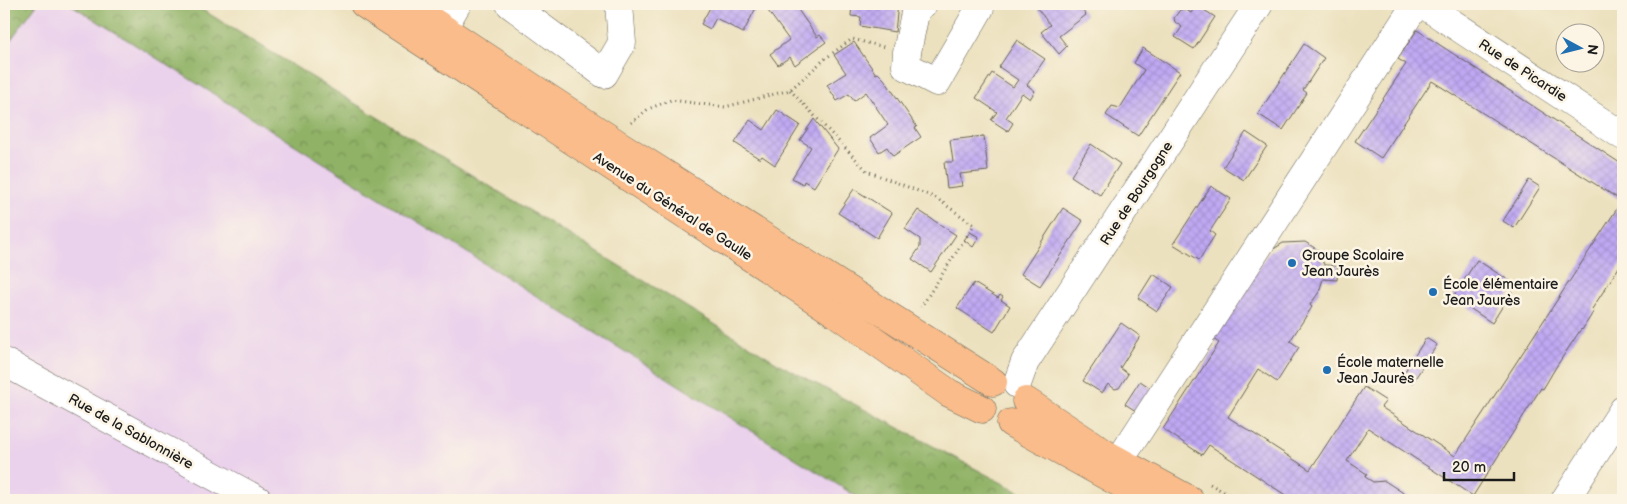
<svg xmlns="http://www.w3.org/2000/svg" width="1627" height="504" font-family="'Balsamiq Sans',sans-serif">
<defs>
<pattern id="forest-crowns" width="20" height="18" patternUnits="userSpaceOnUse" patternTransform="scale(1.25)"><rect width="20" height="18" fill="#90b266"/><path d="M2 6a3 3 0 1 1 6 0M12 15a3 3 0 1 1 6 0" fill="none" stroke="#759053"/></pattern>
<pattern id="building-cross-hatch" width="8" height="8" patternUnits="userSpaceOnUse" patternTransform="scale(1.25)"><rect width="8" height="8" fill="#c0a9f3"/><path d="M0 0l8 8M0 8l8-8" fill="none" stroke="#a491d0"/></pattern>
</defs>
<rect width="100%" height="100%" fill="#fcf5e5"/>
<filter id="ink" filterUnits="userSpaceOnUse"><feTurbulence type="fractalNoise" baseFrequency=".02" numOctaves="2"/><feDisplacementMap in="SourceGraphic" scale="10" xChannelSelector="R" yChannelSelector="G"/><feConvolveMatrix kernelMatrix="1 2 1 2 8 2 1 2 1" color-interpolation-filters="sRGB"/></filter>
<filter id="wash" filterUnits="userSpaceOnUse"><feTurbulence type="fractalNoise" baseFrequency=".0096" numOctaves="4" result="noise"/><feDisplacementMap in="SourceGraphic" scale="20" xChannelSelector="R" yChannelSelector="G"/><feGaussianBlur stdDeviation="1.12" result="paint"/><feColorMatrix in="noise" values="0 0 0 0 0 0 0 0 0 0 0 0 0 0 0 0 0 1.4 0 .05"/><feComposite in="paint" operator="in"/></filter>
<g filter="url(#wash)">
<rect width="100%" height="100%" fill="#ece1be"/>
<polygon fill="#ead1ec" points="37,4 70,4 862,500 4,500 4,49"/>
<g fill="url(#forest-crowns)" stroke="#566741">
<polygon points="4,4 37,4 4,49"/>
<polygon points="70,4 193,4 781,365 1034,500 862,500"/>
</g>
<g id="blocks">
<g fill="url(#building-cross-hatch)">
<polygon points="712,4 758,4 743,33 716,18 710,29 701,24"/>
<polygon points="771,4 794,4 817,37 820,35 826,42 795,65 790,57 778,65 770,54 789,40 766,8"/>
<polygon points="852,4 898,4 895,32 860,26 861,17 851,16"/>
<polygon points="1042,4 1077,4 1086,15 1059,36 1067,46 1059,54 1041,32 1050,25 1037,8"/>
<polygon points="1196,5 1215,17 1194,49 1175,37 1182,27 1175,22 1174,18 1180,10 1185,9 1191,13"/>
<polygon points="1417,30 1623,165 1623,261 1592,309 1594,311 1582,330 1581,329 1556,367 1543,389 1541,388 1473,496 1368,428 1347,461 1367,474 1365,477 1373,482 1385,481 1414,500 1293,500 1209,445 1202,455 1163,429 1219,343 1210,337 1269,252 1283,243 1305,242 1318,250 1324,265 1338,266 1337,280 1323,279 1319,292 1310,305 1312,307 1290,341 1299,347 1277,382 1258,369 1228,417 1310,470 1364,387 1386,401 1381,407 1455,456 1622,201 1432,81 1381,158 1355,141 1406,64 1398,59"/>
<polygon points="1017,40 1045,59 1027,85 1035,91 1030,99 1022,93 1006,118 1013,123 1008,131 991,120 997,112 976,98 992,73 1013,87 1018,80 999,67"/>
<polygon points="854,42 876,74 878,73 884,79 917,127 915,128 921,137 893,156 887,147 879,152 870,138 888,125 866,92 854,101 849,94 837,101 827,85 846,73 834,55"/>
<polygon points="1304,44 1324,58 1303,90 1307,93 1283,130 1258,114"/>
<polygon points="1143,48 1180,72 1138,136 1106,115 1112,106 1120,108 1144,70 1134,63"/>
<polygon points="777,110 800,125 775,165 762,156 760,159 735,143 750,120 764,130"/>
<polygon points="814,119 838,149 814,187 804,181 803,184 792,178 811,147 800,140"/>
<polygon points="1246,132 1267,146 1244,180 1223,167"/>
<polygon points="984,136 988,171 960,174 962,186 947,188 944,162 953,162 950,140"/>
<polygon points="1091,144 1120,164 1100,195 1071,176"/>
<polygon points="1529,180 1540,187 1514,228 1503,221"/>
<polygon points="1211,186 1231,199 1210,231 1215,235 1199,260 1173,244"/>
<polygon points="854,189 892,213 877,238 838,213"/>
<polygon points="1063,208 1083,221 1040,286 1021,274"/>
<polygon points="918,210 956,235 931,272 912,259 920,247 920,239 905,229"/>
<polygon points="970,232 979,237 973,247 964,240"/>
<polygon points="1477,260 1516,285 1492,323 1453,297"/>
<polygon points="1153,274 1173,287 1157,311 1138,298"/>
<polygon points="974,283 998,298 1000,295 1003,297 1001,300 1010,306 994,332 957,308"/>
<polygon points="1121,323 1140,336 1120,368 1128,374 1119,388 1115,389 1108,384 1102,393 1083,381"/>
<polygon points="1426,338 1437,345 1412,383 1402,376"/>
<polygon points="1140,381 1154,390 1139,413 1125,404"/>
</g>
</g>
</g>
<g filter="url(#ink)">
<use href="#blocks" fill-opacity="0" stroke="#656155" stroke-width="1"/>
<g fill="none" stroke-linecap="round" stroke-linejoin="round">
<g stroke="#656155" stroke-width="29">
<g id="minor">
<polyline points="510,4 604,74 622,43 619,4"/>
<polyline points="923,4 916,8 907,52 906,66 937,82 980,8 977,4"/>
<polyline points="1423,4 1623,136"/>
<polyline points="443,28 457,4"/>
<polyline points="4,362 258,500"/>
<polyline points="1017,384 1025,362 1259,4"/>
<polyline points="1119,461 1416,4"/>
<polyline points="1565,500 1623,410"/>
</g>
</g>
<g stroke="#656155" stroke-width="29">
<g id="major">
<polyline points="364,4 837,314 949,393 982,409"/>
<polyline points="406,4 618,144 993,382"/>
<polyline points="1026,401 1106,454 1190,500"/>
<polyline points="1011,423 1150,500"/>
</g>
</g>
<g stroke="#656155" stroke-width="3" stroke-dasharray="1 4" stroke-linecap="butt">
<polyline points="790,90 867,171 936,198 974,225 921,307"/>
<polyline points="631,123 648,109 671,100 725,107 790,90 826,58 852,39 884,47"/>
<polyline points="1210,484 1238,500"/>
</g>
<use href="#minor" stroke="#fff" stroke-width="28"/>
<use href="#major" stroke="#f9bc8a" stroke-width="28"/>
</g>
</g>
<g fill="#1f6fb2" stroke="#fcf5e5" stroke-width="2">
<circle cx="1292" cy="263" r="5"/>
<circle cx="1433" cy="292" r="5"/>
<circle cx="1327" cy="370" r="5"/>
</g>
<g text-anchor="middle" stroke-width="5" stroke-linejoin="round" paint-order="stroke">
<g font-size="14" fill="#1c1c1c" stroke="#fcf5e5">
<text transform="translate(1523 70) rotate(33)" y="5">Rue de Picardie</text>
<text transform="translate(1136 193) rotate(-57)" y="5">Rue de Bourgogne</text>
<text transform="translate(673 206) rotate(33)" y="5">Avenue du Général de Gaulle</text>
<text transform="translate(131 431) rotate(29)" y="5">Rue de la Sablonnière</text>
</g>
<g font-size="14" fill="#1c1c1c" stroke="#fcf5e5" text-anchor="start">
<text x="1302" y="260">Groupe Scolaire<tspan x="1302" dy="16">Jean Jaurès</tspan></text>
<text x="1443" y="289">École élémentaire<tspan x="1443" dy="16">Jean Jaurès</tspan></text>
<text x="1337" y="367">École maternelle<tspan x="1337" dy="16">Jean Jaurès</tspan></text>
</g>
</g>
<rect width="1627" height="504" fill="none" stroke="#fcf5e5" stroke-width="20"/>
<g transform="translate(1580 48) rotate(97)"><circle r="24" fill="#fcf5e5" stroke="#a29e95"/>
<path d="M0-4L9 19L0 12L-9 19Z" fill="#1f6fb2"/>
<text y="-8" font-size="14" font-weight="bold" text-anchor="middle" fill="#1c1c1c">N</text>
</g>
<path d="M1444 472v8h70v-8" fill="none" stroke="#1c1c1c" stroke-width="2.5"/>
<text x="1452" y="472" font-size="15" fill="#1c1c1c" stroke="#fcf5e5" stroke-width="4" paint-order="stroke">20 m</text>
</svg>
